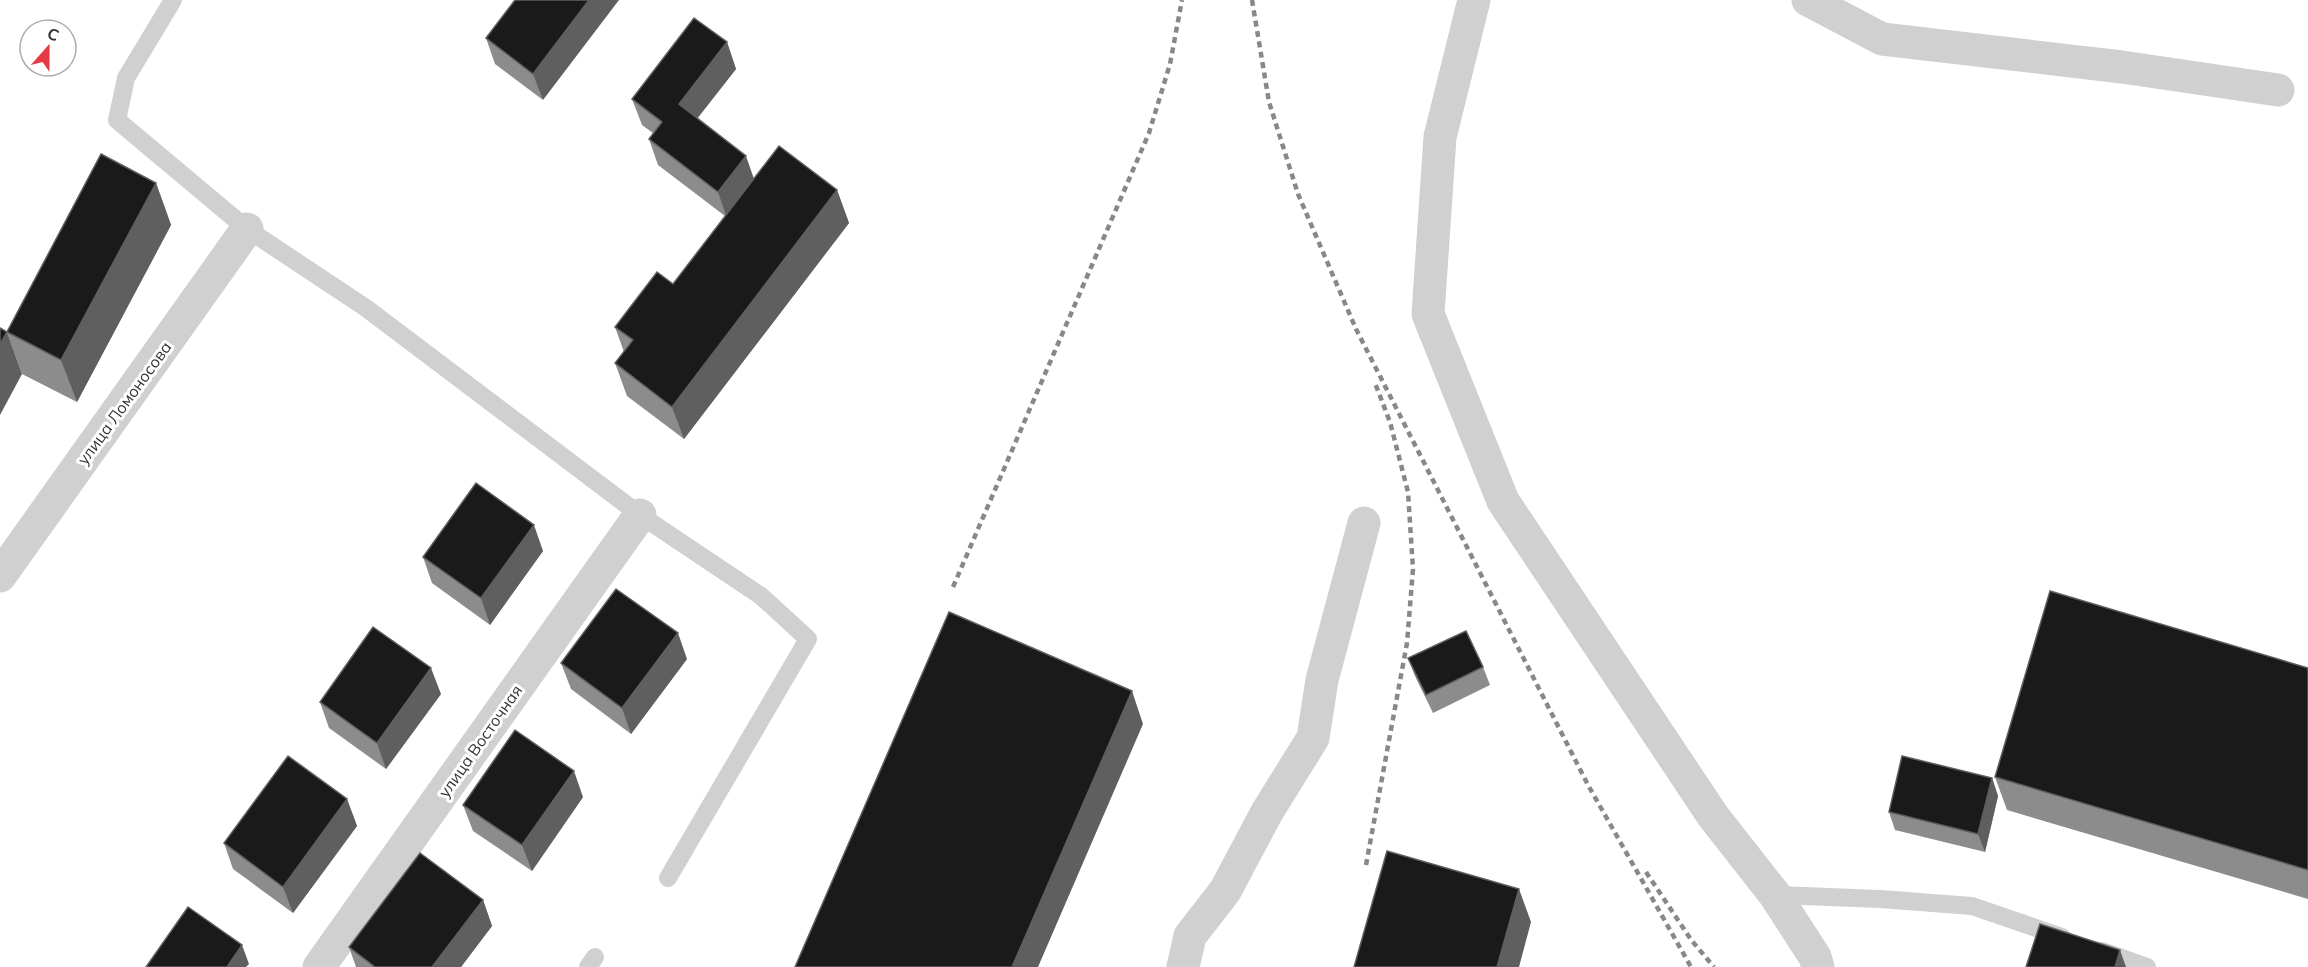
<svg xmlns="http://www.w3.org/2000/svg" width="2308" height="967" font-family="Mulish,sans-serif">
<rect width="100%" height="100%" fill="#fff"/>
<g fill="none" stroke-linecap="round" stroke-linejoin="round">
<g stroke="#d0d0d0" stroke-width="18">
<polyline points="173,0 126,78 117,120 247,229 366,308 640,515 761,596 808,639 668,878"/>
<polyline points="1775,895 1880,899 1972,906 2062,937"/>
<polyline points="2102,951 2147,967"/>
<polyline points="588,967 595,957"/>
</g>
<g stroke="#d0d0d0" stroke-width="33">
<polyline points="1474,0 1440,137 1428,314 1503,501 1713,816 1775,895 1815,957 1818,967"/>
<polyline points="1808,0 1882,39 2122,67 2278,90"/>
<polyline points="0,576 247,229"/>
<polyline points="319,967 640,515"/>
<polyline points="1183,967 1190,936 1225,891 1267,812 1313,738 1322,680 1364,523"/>
</g>
<g stroke="#888" stroke-width="4.5" stroke-dasharray="6 4.5" stroke-linecap="butt">
<polyline points="1252,0 1269,102 1298,194 1356,329 1588,785 1691,967"/>
<polyline points="953,587 1149,133 1170,64 1182,0"/>
<polyline points="1366,865 1407,643 1413,569 1408,492 1390,422 1375,383"/>
<polyline points="1646,872 1692,941 1714,967"/>
</g>
</g>
<g fill="#8c8c8c">
<polygon points="515,0 543,100 495,64 486,38"/>
<polygon points="727,42 736,69 697,119 754,178 837,190 849,223 684,439 627,396 615,363 624,352 615,327 673,284 725,216 658,165 649,139 653,133 642,125 632,99"/>
<polygon points="156,183 171,225 77,402 22,374 7,332"/>
<polygon points="543,551 490,625 432,583 423,557"/>
<polygon points="1408,658 1483,667 1490,685 1433,713 1415,676"/>
<polygon points="687,659 631,734 571,689 561,663"/>
<polygon points="2308,668 2308,899 2007,810 1995,777"/>
<polygon points="441,694 386,769 329,728 320,702"/>
<polygon points="1992,778 1998,796 1985,852 1895,830 1889,812"/>
<polygon points="583,797 532,871 473,831 463,805"/>
<polygon points="347,799 357,826 293,913 233,869 224,843"/>
<polygon points="483,900 492,926 461,967 356,967 349,947"/>
</g>
<g fill="#5f5f5f">
<polygon points="589,0 619,0 543,100 533,74"/>
<polygon points="727,42 736,69 688,130 679,104"/>
<polygon points="746,156 755,182 727,218 718,192"/>
<polygon points="156,183 171,225 77,402 61,360"/>
<polygon points="837,190 849,223 684,439 672,407"/>
<polygon points="7,332 22,374 0,415 0,344"/>
<polygon points="534,525 543,551 490,625 481,598"/>
<polygon points="678,633 687,659 631,734 622,708"/>
<polygon points="431,668 441,694 386,769 377,743"/>
<polygon points="1132,691 1143,724 1038,967 1012,967"/>
<polygon points="574,771 583,797 532,871 522,845"/>
<polygon points="1992,778 1998,796 1985,852 1978,834"/>
<polygon points="347,799 357,826 293,913 283,887"/>
<polygon points="1519,889 1531,922 1519,967 1497,967"/>
<polygon points="483,900 492,926 461,967 432,967"/>
<polygon points="242,945 249,964 246,967 227,967"/>
<polygon points="2120,950 2126,967 2115,967"/>
</g>
<g fill="#1a1a1a" stroke="#5f5f5f" stroke-width="1.5">
<polygon points="515,0 589,0 533,74 486,38"/>
<polygon points="694,18 727,42 679,104 746,156 718,192 649,139 662,122 632,99"/>
<polygon points="779,146 837,190 672,407 615,363 633,340 615,327 657,272 673,284"/>
<polygon points="101,154 156,183 61,360 7,332"/>
<polygon points="0,328 7,332 0,344"/>
<polygon points="476,483 534,525 481,598 423,557"/>
<polygon points="616,589 678,633 622,708 561,663"/>
<polygon points="2050,591 2308,668 2308,870 1995,777"/>
<polygon points="949,612 1132,691 1012,967 795,967"/>
<polygon points="373,627 431,668 377,743 320,702"/>
<polygon points="1466,631 1483,667 1426,695 1408,658"/>
<polygon points="515,730 574,771 522,845 463,805"/>
<polygon points="288,756 347,799 283,887 224,843"/>
<polygon points="1902,756 1992,778 1978,834 1889,812"/>
<polygon points="1387,851 1519,889 1497,967 1354,967"/>
<polygon points="420,853 483,900 432,967 375,967 349,947"/>
<polygon points="188,907 242,945 227,967 146,967"/>
<polygon points="2040,924 2120,950 2115,967 2026,967"/>
</g>
<g text-anchor="middle" stroke-width="6" stroke-linejoin="round" paint-order="stroke">
<g font-size="16" fill="#333" stroke="#fff">
<text transform="translate(124 403) rotate(-54)" y="6">улица Ломоносова</text>
<text transform="translate(480 741) rotate(-55)" y="6">улица Восточная</text>
</g>
</g>
<g transform="translate(48 48) rotate(21)"><circle r="28" fill="#ffffff" stroke="#adadad" stroke-width="1.5"/>
<path d="M0-4.5L10 22L0 15L-10 22Z" fill="#e63946"/>
<text y="-9" font-size="16" font-weight="bold" text-anchor="middle" fill="#333333">С</text>
</g>
</svg>
